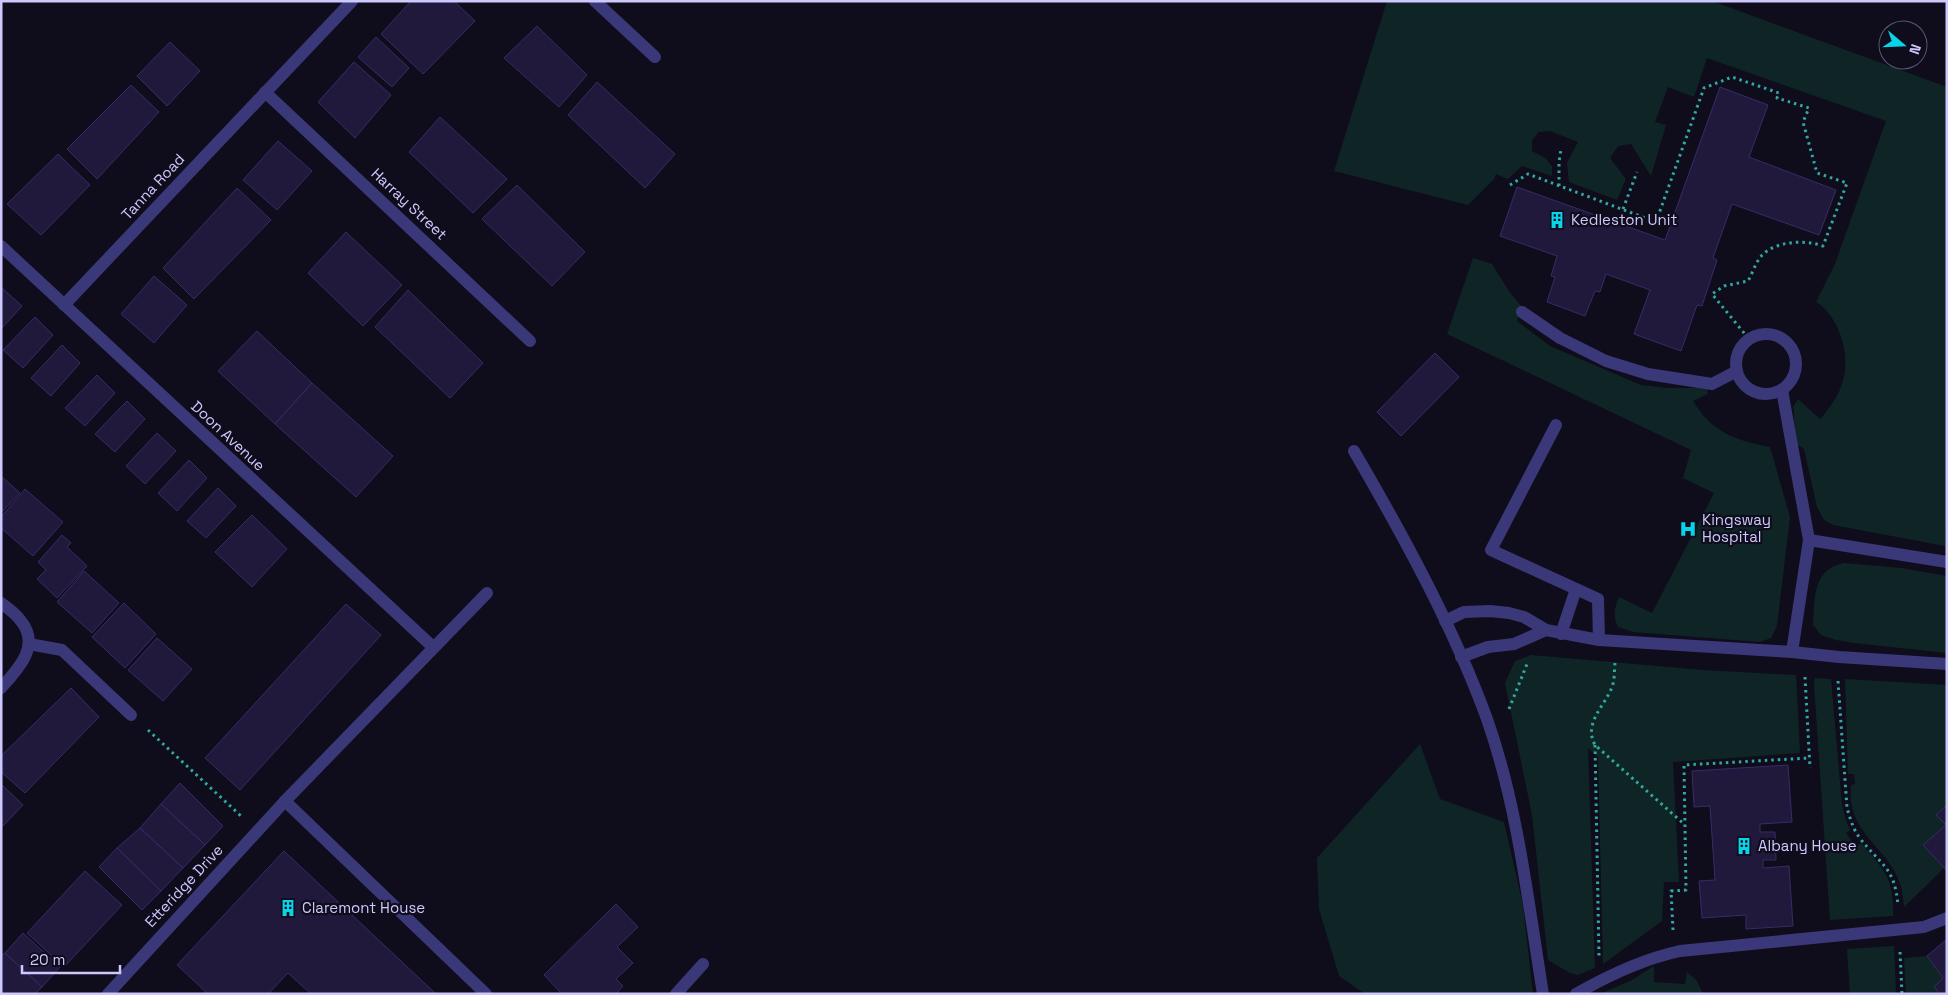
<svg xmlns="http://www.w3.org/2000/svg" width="1948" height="995" font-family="'Space Grotesk',sans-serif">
<rect width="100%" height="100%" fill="#0f0c1c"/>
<g fill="#0f2525">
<path d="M1387,1H1712L1947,87V472L1945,546L1833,525L1824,520L1817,507L1804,449L1794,442C1793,428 1796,421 1793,407L1798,399L1820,419C1832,406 1843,389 1845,371C1848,347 1837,315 1816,302L1835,264L1886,121L1707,58L1694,97L1668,87L1655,122L1666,125L1651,176L1631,144L1618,146L1610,158L1626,179L1617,200L1569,182L1567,163L1578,142L1550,131L1538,132L1532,141V151L1545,158L1552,166V176L1522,166L1508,179L1496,174L1494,179L1468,205L1334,171Z"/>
<path d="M1473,258L1492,264L1509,291L1522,307L1517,321L1550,346L1641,385L1668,388H1707L1708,394L1693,401C1712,432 1734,440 1770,447L1790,517L1777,626L1771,638L1760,642L1633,632L1618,627C1613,616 1614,609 1619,597L1652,613L1714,493L1683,478L1691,450L1447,334Z"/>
<path d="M1844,563L1901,568L1947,576V653L1854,643L1836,640L1821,635L1813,625C1815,599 1812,569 1844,563Z"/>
<polygon points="1531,655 1703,670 1796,675 1800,753 1673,762 1679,882 1664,882 1662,921 1603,964 1598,757 1588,748 1595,968 1578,975 1570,973 1548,960 1532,815 1505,683 1515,661"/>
<path d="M1815,678L1831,679L1842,805L1846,820L1850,830L1846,833L1856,847L1861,843C1885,871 1894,878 1893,916L1830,920L1814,684Z"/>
<path d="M1845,679L1947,685V805L1936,815L1946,825L1923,845L1944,868L1904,907C1903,900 1903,891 1900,884C1888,845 1846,835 1851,785L1855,784L1854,774H1848Z"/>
<polygon points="1420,744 1440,799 1504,822 1523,905 1533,994 1365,994 1339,976 1319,909 1317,858"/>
<polygon points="1894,946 1896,994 1850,994 1847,949"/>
<polygon points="1927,956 1943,978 1934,987 1940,994 1906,994 1904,958"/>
<polygon points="1654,966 1654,982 1685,984 1687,972 1697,981 1703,994 1600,994 1632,980"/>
</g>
<g fill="#20193c" stroke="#372c67">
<polygon points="411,1 454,1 475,21 423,74 381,34"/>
<polygon points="537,26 587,75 559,107 504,58"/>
<polygon points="376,37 409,68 392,87 358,57"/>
<polygon points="170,42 200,71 167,106 137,76"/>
<polygon points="354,62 391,95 355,138 318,102"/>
<polygon points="597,82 675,154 645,188 568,115"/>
<polygon points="131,85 159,112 97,179 67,149"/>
<polygon points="1720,87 1768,105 1749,157 1836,190 1819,235 1732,204 1713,258 1717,260 1702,306 1697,305 1681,351 1634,334 1650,290 1606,274 1600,292 1595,291 1585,316 1547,302 1555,277 1551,276 1557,256 1500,236 1517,187 1665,240"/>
<polygon points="440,117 507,179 473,213 409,152"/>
<polygon points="278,141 312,171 277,210 243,180"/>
<polygon points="58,154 90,185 41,235 7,204"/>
<polygon points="517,185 585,252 552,286 482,219"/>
<polygon points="237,188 271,220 194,299 163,268"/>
<polygon points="346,232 402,285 363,326 308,273"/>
<polygon points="154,276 187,305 154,343 121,314"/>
<polygon points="2,288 22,306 1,329 1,289"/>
<polygon points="408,290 483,363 450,398 375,327"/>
<polygon points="35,317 53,335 23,368 3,350"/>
<polygon points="257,331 312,383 275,424 218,371"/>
<polygon points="62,345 80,363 51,396 31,378"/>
<polygon points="1435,353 1459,377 1401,436 1377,412"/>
<polygon points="97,375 115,393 85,426 65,408"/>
<polygon points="312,383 393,456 356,497 275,424"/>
<polygon points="127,401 145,419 115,452 95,434"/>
<polygon points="157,433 176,451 145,484 126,466"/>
<polygon points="189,460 207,478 177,511 158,493"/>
<polygon points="1,476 20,493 1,513"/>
<polygon points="218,488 236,506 206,538 187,521"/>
<polygon points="25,489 63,522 33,556 1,528 1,517"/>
<polygon points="252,515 287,549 252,587 215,552"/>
<polygon points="62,535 71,543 67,547 87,566 57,598 37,579 46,570 38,562"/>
<polygon points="84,571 119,603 92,633 57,602"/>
<polygon points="124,603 156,634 125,668 92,637"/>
<polygon points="346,604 381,635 240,790 205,758"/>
<polygon points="157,638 192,669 163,701 128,670"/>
<polygon points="71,688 99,717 25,793 1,772 1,756"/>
<polygon points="1788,765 1792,822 1760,824 1760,832 1775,832 1776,860 1763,860 1763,868 1789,866 1793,926 1746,929 1746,915 1702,918 1699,881 1715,880 1710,806 1694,807 1692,771"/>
<polygon points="180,783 223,826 205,845 161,804"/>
<polygon points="1,784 23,805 1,828"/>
<polygon points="161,804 205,845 183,868 140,828"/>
<polygon points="1947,805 1947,871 1923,845 1946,825 1936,815"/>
<polygon points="140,828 183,868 161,891 117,848"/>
<polygon points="117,848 161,891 142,910 99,867"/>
<polygon points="284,851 436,994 311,994 288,973 268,994 208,994 177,965"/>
<polygon points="85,871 122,905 64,967 27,933"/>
<polygon points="616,904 638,927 617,947 633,963 616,979 623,986 616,994 562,994 544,975"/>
<polygon points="23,933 60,967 42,987 5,953"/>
<polygon points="1947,939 1947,994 1940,994 1934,987 1943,978 1927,956"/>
<polygon points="5,953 42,987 35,994 3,994 1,992 1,956"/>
</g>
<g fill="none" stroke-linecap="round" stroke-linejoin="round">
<g stroke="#31a9a1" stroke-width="3" stroke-dasharray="2.5 4" stroke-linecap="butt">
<path d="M1510,185L1528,174L1656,222L1704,88L1732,77L1779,93L1777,98L1809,108L1803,122L1817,173L1847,183L1823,246C1804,239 1771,241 1759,259C1755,265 1752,274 1748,281L1724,286L1712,294L1749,339"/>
<polyline points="1559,186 1559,162 1561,149"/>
<polyline points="1623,209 1637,172"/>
<path d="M1615,663C1614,671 1615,679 1612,687C1605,706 1583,723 1595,745L1684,824"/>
<polyline points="1805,677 1810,768"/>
<path d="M1838,681L1847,808C1850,818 1853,829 1859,837C1880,865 1895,866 1898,906"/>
<polyline points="1509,709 1527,664"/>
<polyline points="148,730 241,816"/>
<polyline points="1595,745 1599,957"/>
<polyline points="1673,930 1671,891 1686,890 1684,765 1809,758"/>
<polyline points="1900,952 1902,994"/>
</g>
<g stroke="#3b3879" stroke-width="12">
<polyline points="595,1 655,57"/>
<polyline points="265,92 530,341"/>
<polyline points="1,246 433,647"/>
<polyline points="64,305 352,1"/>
<polyline points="1522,312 1560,338 1606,361 1648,374 1712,384 1737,371"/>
<circle cx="1766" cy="364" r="30"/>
<polyline points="1782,390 1809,540 1792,652"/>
<polyline points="1556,425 1491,550 1598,599 1599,640"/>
<path d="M1354,451C1404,537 1453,626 1487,719C1518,807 1528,902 1543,994"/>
<polyline points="1809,540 1947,562"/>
<path d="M1,603C8,608 16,614 21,621C41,646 18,669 1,688"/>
<polyline points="1445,621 1464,612 1490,611 1509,613 1524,617 1546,630 1599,640 1792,652 1839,657 1947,664"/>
<polyline points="1561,634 1576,589"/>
<polyline points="29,644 62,650 131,715"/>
<polyline points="1461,657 1488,647 1514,644 1546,630"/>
<polyline points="285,801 486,994"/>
<polyline points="108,994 285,801 487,593"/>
<polyline points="676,994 703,964"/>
<path d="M1576,994C1609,975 1643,959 1680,951L1924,927L1947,918"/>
</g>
</g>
<defs>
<g id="building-bare" transform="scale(1.35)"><path d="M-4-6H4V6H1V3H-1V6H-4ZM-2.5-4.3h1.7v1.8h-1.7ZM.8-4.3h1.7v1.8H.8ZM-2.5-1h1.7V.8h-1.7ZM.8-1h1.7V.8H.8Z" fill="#09d3e9" stroke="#0f0c1c" stroke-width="2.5" paint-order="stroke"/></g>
<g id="hospital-bare" transform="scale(1.35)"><path d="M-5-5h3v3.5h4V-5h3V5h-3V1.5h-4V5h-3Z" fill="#09d3e9" stroke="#0f0c1c" stroke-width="2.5" paint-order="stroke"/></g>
</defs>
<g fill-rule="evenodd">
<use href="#building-bare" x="1557" y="220"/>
<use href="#hospital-bare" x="1688" y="529"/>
<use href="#building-bare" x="1744" y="846"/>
<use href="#building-bare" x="288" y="908"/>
</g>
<g text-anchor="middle" stroke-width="4.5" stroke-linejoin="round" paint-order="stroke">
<g font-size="15" fill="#cec9fd" stroke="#0f0c1c">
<text transform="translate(153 187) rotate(-47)" y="5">Tanna Road</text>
<text transform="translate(409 204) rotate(43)" y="5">Harray Street</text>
<text transform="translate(228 436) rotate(43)" y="5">Doon Avenue</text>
<text transform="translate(184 886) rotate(-47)" y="5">Etteridge Drive</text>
</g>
<g font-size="15" fill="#cec9fd" stroke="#0f0c1c" text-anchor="start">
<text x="1571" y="225">Kedleston Unit</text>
<text x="1702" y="525">Kingsway<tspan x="1702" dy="17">Hospital</tspan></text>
<text x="1758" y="851">Albany House</text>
<text x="302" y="913">Claremont House</text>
</g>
</g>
<rect width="1948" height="995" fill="none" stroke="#cec9fd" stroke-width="5"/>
<g transform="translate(1903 45) rotate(109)"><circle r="24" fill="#0f0c1c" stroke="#5b5876"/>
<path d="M0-4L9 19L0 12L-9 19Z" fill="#09d3e9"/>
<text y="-8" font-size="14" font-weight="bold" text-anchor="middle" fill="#cec9fd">N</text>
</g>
<path d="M22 965v8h98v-8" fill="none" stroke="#cec9fd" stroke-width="2.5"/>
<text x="30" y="965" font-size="15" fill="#cec9fd" stroke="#0f0c1c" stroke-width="4" paint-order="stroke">20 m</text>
</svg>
